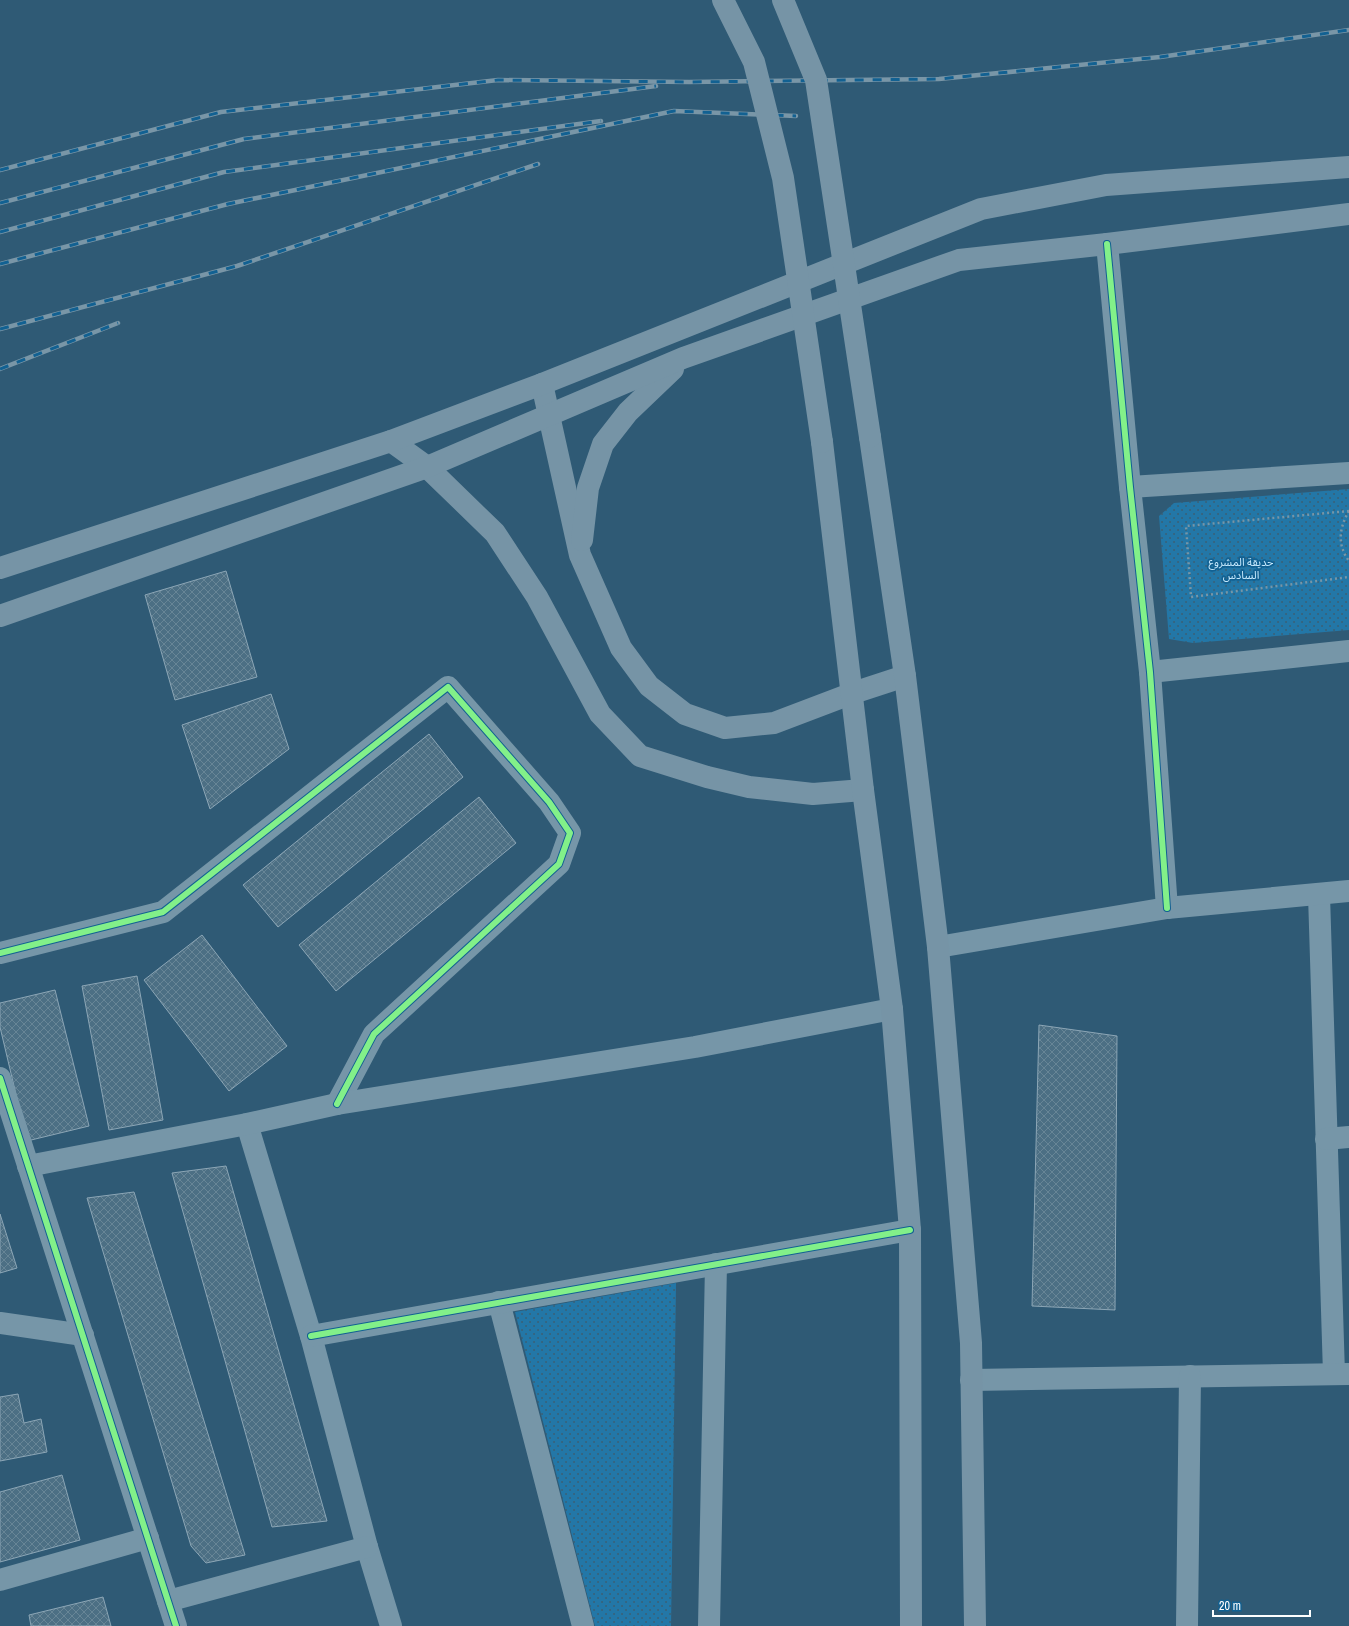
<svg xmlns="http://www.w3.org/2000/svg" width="1349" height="1626" font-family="'Archivo Narrow','Noto Sans Arabic',sans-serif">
<defs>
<pattern id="grass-dots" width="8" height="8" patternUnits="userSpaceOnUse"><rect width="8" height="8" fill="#2377a7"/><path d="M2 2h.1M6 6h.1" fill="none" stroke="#3a5f75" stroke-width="1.8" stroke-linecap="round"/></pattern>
<pattern id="building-cross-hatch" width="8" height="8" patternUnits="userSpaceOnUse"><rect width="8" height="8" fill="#4c6f84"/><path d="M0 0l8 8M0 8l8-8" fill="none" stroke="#678596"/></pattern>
</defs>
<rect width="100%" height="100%" fill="#2f5a75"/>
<g fill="url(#grass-dots)">
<polygon points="1349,489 1349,630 1193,643 1169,639 1159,516 1174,503"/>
<polygon points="676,1283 671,1626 595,1626 515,1312"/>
</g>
<g fill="url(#building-cross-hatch)" stroke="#8ca6b6">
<polygon points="226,571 257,677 175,700 145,595"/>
<polygon points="271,694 289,749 210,809 182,725"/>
<polygon points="429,734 463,777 278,927 243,885"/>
<polygon points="479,797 516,843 336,991 299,945"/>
<polygon points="202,935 287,1046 229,1091 144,980"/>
<polygon points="137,976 163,1120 109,1130 82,986"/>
<polygon points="55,990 89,1126 27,1141 0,1027 0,1003"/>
<polygon points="1039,1025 1117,1036 1115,1310 1032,1306"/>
<polygon points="226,1166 327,1521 272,1527 172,1173"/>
<polygon points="134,1192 245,1555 206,1563 191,1546 87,1198"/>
<polygon points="0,1214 17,1268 0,1273"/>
<polygon points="18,1394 24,1423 41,1419 47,1452 0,1461 0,1397"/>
<polygon points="62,1475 80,1540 0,1562 0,1492"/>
<polygon points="103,1597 111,1626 31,1626 29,1615"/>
</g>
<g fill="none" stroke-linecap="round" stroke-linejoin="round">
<g stroke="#7696a8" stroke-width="2.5" stroke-dasharray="2 3" stroke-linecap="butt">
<polyline points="1349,511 1186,526 1191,597 1349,577"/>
<path d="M1349,511C1339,528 1337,545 1349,561"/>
</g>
<g stroke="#7696a8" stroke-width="22">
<polyline points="1107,244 1130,487 1150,672 1167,908"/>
<polyline points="1130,487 1349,473"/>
<polyline points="1150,672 1349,651"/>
<polyline points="1319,895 1334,1374"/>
<polyline points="938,947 1167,908 1349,891"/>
<polyline points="0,953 163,912 448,687 549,802 570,833 559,864 374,1034 337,1104"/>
<polyline points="0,1078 176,1626"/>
<polyline points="247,1124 311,1336 367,1547 391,1626"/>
<polyline points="1326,1139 1349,1137"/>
<polyline points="28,1166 247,1124 337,1104 695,1047 892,1009"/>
<polyline points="499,1302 583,1626"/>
<polyline points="0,1323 83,1335"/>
<polyline points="311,1336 910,1230"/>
<polyline points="971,1380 1348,1374"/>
<polyline points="0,1580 148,1538"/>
<polyline points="168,1601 367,1547"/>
<polyline points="709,1626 716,1264"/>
<polyline points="1187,1626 1190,1376"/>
</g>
<g stroke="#7694a6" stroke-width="22">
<polyline points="542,384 580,555 621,648 649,686 685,714 725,728 774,723 853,693 905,676"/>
<polyline points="870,437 905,676 938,947 971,1343 975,1626"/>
<polyline points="391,441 427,467 495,533 537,597 600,714 640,756 707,777 749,787 813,794 863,790"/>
<polyline points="822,442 863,790 892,1009 910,1230 911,1626"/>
<polyline points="582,540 588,488 603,444 628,412 673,369"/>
<polyline points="0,568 391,441 542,384 981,209 1106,185 1349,167"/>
<polyline points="0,616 427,467 683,358 959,260 1107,244 1349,214"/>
</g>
<g stroke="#7996a7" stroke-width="4.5">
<g id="rail">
<polyline points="0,170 221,112 498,80 689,82 939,79 1160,57 1349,30"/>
<polyline points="0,203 244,139 656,86"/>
<polyline points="0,232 224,172 601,121"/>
<polyline points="0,264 228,204 674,111 796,116"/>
<polyline points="0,329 237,266 538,164"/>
<polyline points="0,369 118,323"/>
</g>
</g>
<use href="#rail" stroke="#126192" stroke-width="3" stroke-dasharray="9" stroke-linecap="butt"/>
<g stroke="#7694a6" stroke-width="22">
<polyline points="723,0 754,62 783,178 822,442"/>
<polyline points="783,0 816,80 870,437"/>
</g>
<g stroke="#126192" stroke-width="8">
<g id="cycleway">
<polyline points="1107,244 1130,487 1150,672 1167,908"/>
<polyline points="0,953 163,912 448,687 549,802 570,833 559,864 374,1034 337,1104"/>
<polyline points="0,1078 176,1626"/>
<polyline points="311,1336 910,1230"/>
</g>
</g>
<use href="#cycleway" stroke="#82f089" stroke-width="6"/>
</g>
<g text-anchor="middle" stroke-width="3.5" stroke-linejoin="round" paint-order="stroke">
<g font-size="11" fill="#c6e9fd" stroke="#126192">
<text x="1241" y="566">حديقة المشروع<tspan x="1241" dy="13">السادس</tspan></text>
</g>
</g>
<path d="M1213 1610v6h97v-6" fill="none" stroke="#ffffff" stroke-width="2"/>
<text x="1219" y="1610" font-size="12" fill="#ffffff" stroke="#126192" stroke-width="3" paint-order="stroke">20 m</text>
</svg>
